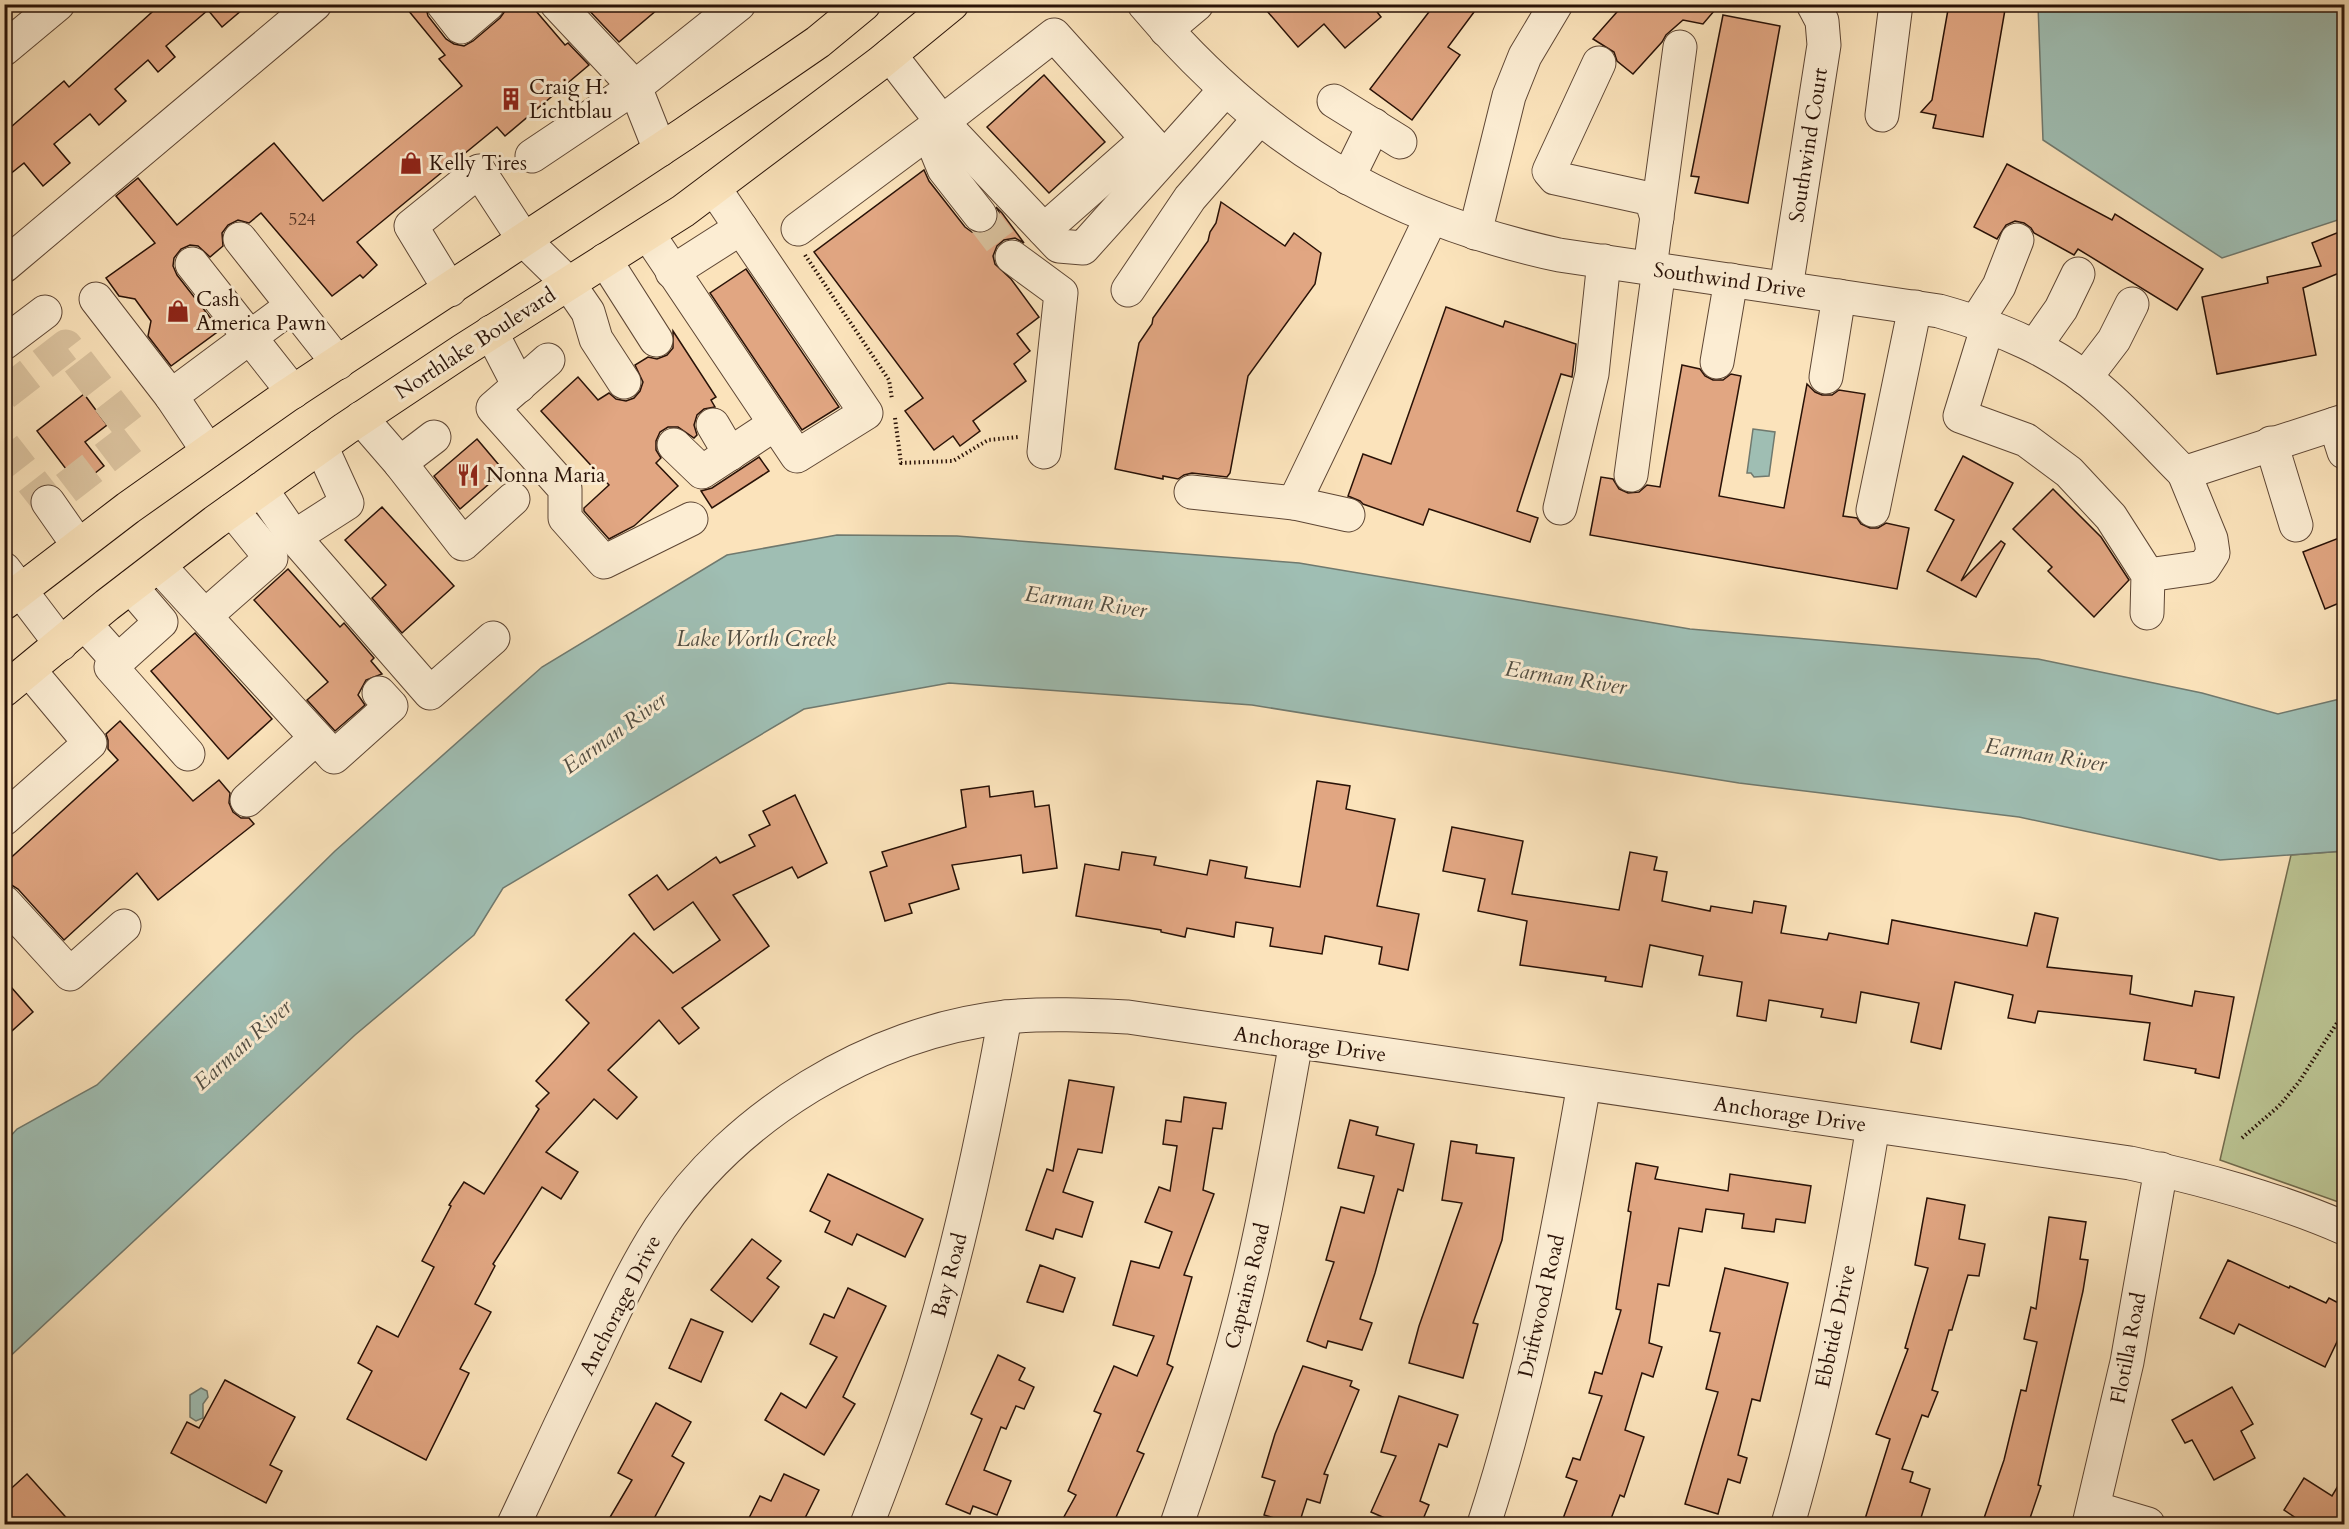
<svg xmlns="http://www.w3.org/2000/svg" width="2349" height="1529" font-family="Cardo,serif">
<rect width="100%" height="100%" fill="#fbe3bb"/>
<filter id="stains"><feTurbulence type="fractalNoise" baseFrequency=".00333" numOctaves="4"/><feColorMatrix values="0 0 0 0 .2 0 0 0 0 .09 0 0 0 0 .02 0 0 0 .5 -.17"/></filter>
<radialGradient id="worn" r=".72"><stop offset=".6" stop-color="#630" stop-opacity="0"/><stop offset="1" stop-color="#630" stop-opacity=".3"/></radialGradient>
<polygon fill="#bbc493" stroke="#726b4d" stroke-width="1.5" points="2344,851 2344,1204 2220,1160 2291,855"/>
<g fill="#9fbeb3" stroke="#70796e" stroke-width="1.5">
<polygon points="2038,5 2344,5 2344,218 2222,258 2043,140"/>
<polygon points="1753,429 1775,432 1769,476 1754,477 1751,473 1747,473"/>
<polygon points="837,535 957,536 1299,563 1690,629 2038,659 2202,693 2278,714 2344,698 2344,851 2220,860 2019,817 1739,783 1252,705 949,683 804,709 503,888 474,935 355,1035 5,1361 5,1142 17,1129 97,1085 335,851 542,667 727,555"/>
<polygon points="201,1388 207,1391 208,1397 203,1404 203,1418 196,1421 190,1417 190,1395"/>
</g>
<g fill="#e1a682" stroke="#291207" stroke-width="1.5">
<polygon points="161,4 249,4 222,27 208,10 166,46 175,57 158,72 148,60 115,89 126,101 99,125 90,114 54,144 70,163 43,186 24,163 4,179 4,133 64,81 69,87"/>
<polygon points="403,4 425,4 428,16 446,39 454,44 464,46 473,41 500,18 505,11 506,4 530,4 565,45 568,43 589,65 505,136 497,127 357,242 377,265 363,278 360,275 332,296 261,213 249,223 238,220 228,225 222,233 223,246 210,257 198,246 190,245 181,249 174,258 173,266 177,275 220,330 171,366 148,336 151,321 135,299 119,296 106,278 155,243 116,196 138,178 177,225 274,143 323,201 462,86 439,59 445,55"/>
<polygon points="583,4 664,4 619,42"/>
<polygon points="1261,4 1371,4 1381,17 1345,48 1324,24 1298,47"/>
<polygon points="1435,4 1480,4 1448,47 1460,55 1412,120 1370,89"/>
<polygon points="1624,4 1720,4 1703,24 1683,20 1666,35 1662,42 1633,74 1617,61 1614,52 1593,39"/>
<polygon points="1949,4 2006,4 1983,137 1933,128 1936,115 1921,112 1932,100"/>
<polygon points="1723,15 1780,26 1748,203 1695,193 1699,177 1691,176"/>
<polygon points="1044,75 1105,142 1049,193 987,127"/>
<polygon points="2007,164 2112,220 2115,214 2203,269 2177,310 2078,249 2074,255 2034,233 2031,228 2024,223 2015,221 2006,225 1997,239 1974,227"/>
<polygon points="924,170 929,181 965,227 972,232 982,234 991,230 998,221 999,213 996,207 1002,213 1024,243 1015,238 1004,240 997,246 993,256 995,264 1011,279 1039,317 1017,334 1030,351 1014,364 1026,381 973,421 980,431 960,446 953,436 934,450 905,411 923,398 814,252"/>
<polygon points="1221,202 1285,246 1294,233 1321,253 1315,284 1248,376 1230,473 1227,477 1192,473 1184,475 1178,479 1163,476 1163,479 1115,469 1139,343 1152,324 1153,318 1208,241 1210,232 1216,223"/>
<polygon points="2344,230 2344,271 2303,288 2316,355 2217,374 2202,297 2268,283 2267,277 2321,266 2312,243"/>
<polygon points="746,269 839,407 802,430 710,293"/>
<polygon points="1446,307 1503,327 1505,321 1576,344 1572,377 1561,374 1517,511 1538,518 1530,542 1429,509 1423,525 1363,504 1360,501 1348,496 1363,454 1391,464"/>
<polygon points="673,331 716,397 711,400 715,407 704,409 697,415 694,425 697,435 694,438 678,427 668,427 660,432 656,441 656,450 661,458 656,463 678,486 634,526 609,539 584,511 584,508 609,485 541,411 578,377 598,400 609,393 616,399 626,401 634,398 640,391 643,382 635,365 648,357 657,359 667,355 673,348"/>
<polygon points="1682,365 1700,369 1705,376 1713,380 1723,380 1731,374 1741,376 1719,496 1784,508 1807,384 1815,392 1822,395 1832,395 1839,390 1865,394 1843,516 1857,518 1861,524 1870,528 1878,528 1886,523 1909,528 1897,589 1590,535 1601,477 1613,479 1619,489 1628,493 1639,492 1647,485 1660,487"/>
<polygon points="84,394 107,425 85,442 104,466 79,486 37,431"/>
<polygon points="477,439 504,471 460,509 434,476"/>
<polygon points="1963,456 2013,483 1961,581 2001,541 2005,544 1976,597 1927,571 1954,520 1935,510"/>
<polygon points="759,457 769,471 712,508 701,491 712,488"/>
<polygon points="2053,489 2101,537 2129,580 2094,617 2048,571 2052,567 2013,529"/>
<polygon points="382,507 454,586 402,633 372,598 386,585 345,540"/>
<polygon points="2344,536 2344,601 2325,609 2303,552"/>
<polygon points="288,569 340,627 344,623 374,658 371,661 382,674 366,680 358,695 365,705 335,731 307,700 328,682 254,600"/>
<polygon points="195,633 272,719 228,759 151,671"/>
<polygon points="120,721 193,801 219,780 230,793 229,803 233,812 241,818 249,818 254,824 158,900 137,873 64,940 18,889 10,884 4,884 4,864 118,760 108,749 108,740 106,734"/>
<polygon points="1317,781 1350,786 1346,809 1395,819 1377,906 1419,914 1408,970 1379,964 1382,947 1325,936 1322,954 1270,946 1273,928 1236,922 1234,937 1187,928 1185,937 1161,932 1161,930 1076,916 1085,864 1119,870 1122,852 1156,857 1154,865 1207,875 1210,860 1247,867 1245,878 1300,887"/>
<polygon points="989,786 990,797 1033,791 1035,807 1049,805 1057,868 1023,873 1021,855 952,865 959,889 909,904 912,913 885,921 870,872 887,866 882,852 966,827 961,790"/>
<polygon points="795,795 827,863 798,878 792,867 733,895 769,946 682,1008 699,1028 679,1044 659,1020 608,1070 637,1097 617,1119 594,1099 546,1152 578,1172 561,1199 542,1187 493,1264 495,1266 475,1304 491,1312 460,1369 469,1373 426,1460 347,1419 372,1371 358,1363 377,1326 398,1337 434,1267 422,1261 451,1206 449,1205 464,1182 484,1194 539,1109 536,1106 549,1093 536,1081 589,1023 566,1000 634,933 673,973 720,940 693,902 654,930 629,895 657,875 668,890 716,857 720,863 755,846 749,835 770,825 763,811"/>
<polygon points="1452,827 1523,841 1512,894 1619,910 1630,852 1657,857 1654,870 1667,872 1662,901 1710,911 1711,906 1752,913 1754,901 1786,906 1781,933 1827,940 1829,933 1888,944 1892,920 2027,946 2035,913 2058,918 2047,967 2132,976 2130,994 2192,1006 2195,991 2234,997 2219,1078 2195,1073 2196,1069 2144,1060 2150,1023 2038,1011 2035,1023 2008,1018 2013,995 1955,982 1941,1049 1911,1042 1919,1003 1861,992 1856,1023 1821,1017 1823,1009 1769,1000 1766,1021 1737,1016 1742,982 1699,975 1703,956 1650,945 1642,987 1605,981 1606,977 1520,965 1527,921 1478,911 1485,879 1443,871"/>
<polygon points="4,979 33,1012 4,1038"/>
<polygon points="1069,1080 1114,1087 1102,1153 1078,1149 1063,1192 1093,1202 1082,1237 1056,1229 1053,1239 1026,1230 1047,1169 1053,1171"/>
<polygon points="1184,1097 1226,1103 1222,1129 1213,1128 1203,1190 1214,1194 1184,1275 1192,1277 1167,1364 1173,1367 1137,1451 1144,1454 1113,1524 1060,1524 1076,1495 1068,1491 1101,1414 1094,1411 1114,1366 1137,1376 1154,1336 1113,1325 1131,1261 1159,1268 1172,1232 1145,1222 1159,1187 1170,1191 1177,1146 1163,1144 1166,1120 1181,1122"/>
<polygon points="1350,1120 1378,1127 1376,1135 1414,1144 1403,1191 1398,1189 1375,1273 1360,1319 1372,1323 1362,1350 1328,1341 1326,1348 1307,1341 1334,1262 1326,1260 1341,1207 1364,1213 1374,1176 1338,1168"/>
<polygon points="1451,1141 1477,1145 1476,1153 1514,1158 1502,1240 1473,1323 1478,1324 1463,1378 1409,1363 1419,1326 1462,1203 1442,1200"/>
<polygon points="1636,1163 1658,1167 1655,1179 1728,1191 1730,1174 1811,1186 1805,1223 1776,1219 1774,1232 1742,1228 1744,1214 1706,1209 1702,1232 1679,1228 1669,1286 1658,1284 1649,1343 1662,1347 1653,1377 1642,1373 1625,1430 1644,1437 1624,1497 1620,1495 1609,1524 1561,1524 1577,1481 1566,1477 1573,1458 1580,1460 1602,1396 1589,1393 1595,1372 1602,1374 1621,1310 1616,1309 1631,1212 1628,1211"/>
<polygon points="828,1174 923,1219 905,1257 857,1234 852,1245 825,1232 830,1221 810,1211"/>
<polygon points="1927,1198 1965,1205 1959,1239 1985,1244 1979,1276 1968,1275 1952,1330 1949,1330 1932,1390 1938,1392 1928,1417 1922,1415 1902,1469 1913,1472 1910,1482 1930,1489 1919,1524 1884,1524 1865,1519 1890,1439 1876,1434 1908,1349 1905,1348 1928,1268 1915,1265"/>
<polygon points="2049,1217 2086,1222 2080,1259 2088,1260 2083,1291 2038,1485 2041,1486 2028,1524 1982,1524 2004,1460 2021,1390 2026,1391 2037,1342 2024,1339 2031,1307 2036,1309"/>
<polygon points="752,1239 781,1261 767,1278 779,1287 752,1322 711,1290"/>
<polygon points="2228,1260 2289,1288 2290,1286 2326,1303 2329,1298 2344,1306 2344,1327 2325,1367 2239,1324 2234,1334 2200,1318"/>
<polygon points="1040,1265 1075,1278 1063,1312 1027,1302"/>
<polygon points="1725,1268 1788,1283 1760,1401 1752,1399 1738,1455 1747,1458 1740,1483 1728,1479 1718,1514 1685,1504 1718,1392 1706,1389 1720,1333 1710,1331"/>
<polygon points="848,1288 886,1306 843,1397 855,1404 824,1455 765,1420 781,1393 806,1408 837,1357 810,1344 824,1314 834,1318"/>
<polygon points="691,1319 723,1332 701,1382 669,1368"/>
<polygon points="998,1355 1025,1368 1019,1380 1034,1387 1024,1409 1016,1406 1006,1429 1001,1427 984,1470 1011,1481 997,1515 973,1506 970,1514 946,1504 982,1419 971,1414"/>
<polygon points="1303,1366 1352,1381 1350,1386 1359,1390 1324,1474 1328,1475 1320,1503 1307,1499 1299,1524 1295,1524 1264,1515 1275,1481 1262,1477 1275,1434"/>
<polygon points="225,1380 295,1417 270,1465 282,1471 266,1503 171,1453 187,1422 199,1428"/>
<polygon points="2232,1387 2253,1424 2241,1431 2255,1458 2214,1480 2192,1440 2185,1443 2172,1420"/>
<polygon points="1399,1396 1458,1415 1447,1447 1439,1444 1420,1501 1429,1505 1421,1524 1385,1524 1387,1519 1371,1512 1396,1456 1381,1452"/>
<polygon points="656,1403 691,1422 672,1456 684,1463 651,1524 606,1524 632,1480 618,1473"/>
<polygon points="27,1474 72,1524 17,1524 4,1511 4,1495"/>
<polygon points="784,1474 819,1490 802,1524 746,1524 760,1496 771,1501"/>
<polygon points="2344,1476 2344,1524 2305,1524 2284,1510 2304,1478 2332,1496"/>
</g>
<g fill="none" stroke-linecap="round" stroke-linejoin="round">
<g stroke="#dcc4a0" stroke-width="33" stroke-dasharray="33 16" stroke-linecap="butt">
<polyline points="980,215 1012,257"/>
<polyline points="4,394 66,346 135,435 48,502 4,446"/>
</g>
<g stroke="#5e4634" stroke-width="35">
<g id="minor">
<polyline points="443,4 461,27 488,4"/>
<polyline points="557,4 635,87 660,150"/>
<path d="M1144,4C1260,141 1384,217 1559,255L1939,311C2000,328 2057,351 2106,395C2133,419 2158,447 2184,473L2344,421"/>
<polyline points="1166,30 1197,4"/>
<polyline points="4,49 58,4"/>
<polyline points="890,55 942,122 1059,246 1083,248 1225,90"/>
<polyline points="1599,63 1549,171 1555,178 1651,199 1657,218"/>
<polyline points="1334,101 1400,142"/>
<polyline points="1882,115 1896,4"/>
<polyline points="942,122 935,147 944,169 980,215"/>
<polyline points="532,156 635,87 739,4"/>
<polyline points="1348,178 1374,125"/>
<polyline points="798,229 942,122 1054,35 1163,156"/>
<polyline points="1044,230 1147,139"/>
<polyline points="1475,233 1509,96 1525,56 1556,4"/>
<polyline points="648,234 797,456 866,413 714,188"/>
<polyline points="240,239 338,363"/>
<polyline points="1012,257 1061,293 1044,452"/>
<polyline points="605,260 656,340"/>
<polyline points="192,264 293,392"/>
<polyline points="4,266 315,4"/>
<polyline points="1650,268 1680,47"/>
<polyline points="672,272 741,228"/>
<polyline points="1786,288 1824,45 1822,21 1813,4"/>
<polyline points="450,290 411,226 479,171 524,240 568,283 588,312 596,339 624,382"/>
<polyline points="1128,290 1190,198 1259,119"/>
<polyline points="96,299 171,396"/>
<polyline points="1976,322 1999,286 2017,240"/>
<polyline points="1988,325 1960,416 2026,440 2069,472 2111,517 2148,575 2147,613"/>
<polyline points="491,332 519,386"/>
<polyline points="4,343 45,312"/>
<polyline points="2035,346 2061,309 2078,274"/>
<polyline points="548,360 493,408 565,489 565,518 604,562 691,519"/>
<polyline points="1717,362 1731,280"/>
<polyline points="1826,377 1839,296"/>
<polyline points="2085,378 2114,340 2132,304"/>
<polyline points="361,418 400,463 463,544 513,499"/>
<polyline points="2335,424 2344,452"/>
<polyline points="713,425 730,454"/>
<polyline points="2271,443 2296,525"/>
<polyline points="674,445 702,472 775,424"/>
<polyline points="208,451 171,396 292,306"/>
<polyline points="400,463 434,437"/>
<polyline points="1631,475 1659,269"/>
<polyline points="261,489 294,537 347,503 321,446"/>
<polyline points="1191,492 1294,503 1431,218"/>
<polyline points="48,502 78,545"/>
<polyline points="1294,503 1348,515"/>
<polyline points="1560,508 1592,374 1604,261"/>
<polyline points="1873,510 1915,307"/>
<polyline points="294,537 430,693 493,638"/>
<polyline points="159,566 334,757 391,706 379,693"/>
<polyline points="4,569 61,644"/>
<polyline points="2148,575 2204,567 2213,553 2211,539 2184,473"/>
<polyline points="131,587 161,622 111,667 188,754"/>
<polyline points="205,616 271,558 232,510"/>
<polyline points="85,624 118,661"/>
<polyline points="247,800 316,738"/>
<polyline points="4,819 90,743 29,670"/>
<polyline points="4,902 70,974 124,926"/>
<polyline points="2094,1508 2148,1524"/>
<path d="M514,1524C539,1470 565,1415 591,1361C612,1316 633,1270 660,1228C734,1116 871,1032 1006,1017C1047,1013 1087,1015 1128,1017L2130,1163C2204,1179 2275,1198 2344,1228"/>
<path d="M867,1524C890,1465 912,1406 930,1345C962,1237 985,1128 1005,1017"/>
<path d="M1177,1524C1200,1457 1222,1389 1240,1319C1264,1228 1279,1135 1296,1042"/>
<path d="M1484,1524C1531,1380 1558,1233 1584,1084"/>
<path d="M1788,1524C1826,1394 1851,1260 1873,1126"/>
<polyline points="2089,1524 2127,1362 2161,1169"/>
</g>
</g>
<g stroke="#291207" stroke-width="35">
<g id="major">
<polyline points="4,603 128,508 285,397 684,134 818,42 864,4"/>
<polyline points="4,690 107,605 215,522 345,429 462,351 683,211 880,63 952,4"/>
</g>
</g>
<g stroke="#291207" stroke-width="4" stroke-dasharray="1.5 3" stroke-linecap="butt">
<polyline points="805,255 889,380 892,399"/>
<polyline points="895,418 901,463 953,461 988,440 1018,437"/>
<polyline points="2344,941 2340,946 2340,979 2344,1003"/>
<polyline points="2242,1138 2279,1106 2299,1082 2344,1012"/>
</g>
<use href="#minor" stroke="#fcedd3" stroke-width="33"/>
<use href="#major" stroke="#fbe3bb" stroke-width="33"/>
</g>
<defs>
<g id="building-bare" transform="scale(1.8)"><path d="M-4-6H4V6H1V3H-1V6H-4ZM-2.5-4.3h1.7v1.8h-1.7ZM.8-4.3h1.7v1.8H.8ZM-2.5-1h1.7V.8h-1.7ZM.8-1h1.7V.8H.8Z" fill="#8f2418" stroke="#fcedd3" stroke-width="2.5" paint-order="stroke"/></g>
<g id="shop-bare" transform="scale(1.8)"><path d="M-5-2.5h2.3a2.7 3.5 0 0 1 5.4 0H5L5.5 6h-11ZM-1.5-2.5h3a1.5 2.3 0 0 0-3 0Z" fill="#8f2418" stroke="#fcedd3" stroke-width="2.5" paint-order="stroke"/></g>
<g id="restaurant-bare" transform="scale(1.8)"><path d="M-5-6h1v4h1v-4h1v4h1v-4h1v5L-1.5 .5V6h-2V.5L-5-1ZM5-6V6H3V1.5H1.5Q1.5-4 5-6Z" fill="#8f2418" stroke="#fcedd3" stroke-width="2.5" paint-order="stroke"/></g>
</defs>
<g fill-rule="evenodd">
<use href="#building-bare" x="511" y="99"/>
<use href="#shop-bare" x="411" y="163"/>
<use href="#shop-bare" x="178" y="311"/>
<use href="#restaurant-bare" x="468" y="475"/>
</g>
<g text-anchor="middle" stroke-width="6" stroke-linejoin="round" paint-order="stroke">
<g font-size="18" fill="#573726">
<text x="302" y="225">524</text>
</g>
<g font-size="21" fill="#291207" stroke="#fcedd3" text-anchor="start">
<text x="529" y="94">Craig H.<tspan x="529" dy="24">Lichtblau</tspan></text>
<text x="429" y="170">Kelly Tires</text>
<text x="196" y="306">Cash<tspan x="196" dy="24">America Pawn</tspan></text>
<text x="486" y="482">Nonna Maria</text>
</g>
<g font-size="21" fill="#291207" stroke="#fcedd3">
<text transform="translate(1808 145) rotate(-81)" y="7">Southwind Court</text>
<text transform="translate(1730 280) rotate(8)" y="7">Southwind Drive</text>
<text transform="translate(475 343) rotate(-33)" y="7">Northlake Boulevard</text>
<text transform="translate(1310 1044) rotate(8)" y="7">Anchorage Drive</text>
<text transform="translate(1790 1114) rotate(8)" y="7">Anchorage Drive</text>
<text transform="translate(949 1275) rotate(-75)" y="7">Bay Road</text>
<text transform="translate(1247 1286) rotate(-76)" y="7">Captains Road</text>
<text transform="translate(620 1305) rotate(-63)" y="7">Anchorage Drive</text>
<text transform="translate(1541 1306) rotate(-77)" y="7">Driftwood Road</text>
<text transform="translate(1835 1326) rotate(-78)" y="7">Ebbtide Drive</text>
<text transform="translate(2128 1348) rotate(-79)" y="7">Flotilla Road</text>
</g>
<g font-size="22" font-style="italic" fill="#524e43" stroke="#fcedd3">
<text transform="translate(1086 601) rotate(8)" y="8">Earman River</text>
<text x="756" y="646">Lake Worth Creek</text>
<text transform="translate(1566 677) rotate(9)" y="8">Earman River</text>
<text transform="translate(614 732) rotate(-36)" y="8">Earman River</text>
<text transform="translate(2046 754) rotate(9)" y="8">Earman River</text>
<text transform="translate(242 1044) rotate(-42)" y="8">Earman River</text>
</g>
</g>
<rect width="2349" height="1529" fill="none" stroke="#fbe3bb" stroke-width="24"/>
<rect x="6" y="6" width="2337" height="1517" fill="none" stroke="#291207" stroke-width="3"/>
<rect x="12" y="12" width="2325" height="1505" fill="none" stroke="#291207" stroke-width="1.5"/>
<rect width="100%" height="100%" filter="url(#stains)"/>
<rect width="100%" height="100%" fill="url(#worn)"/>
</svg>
